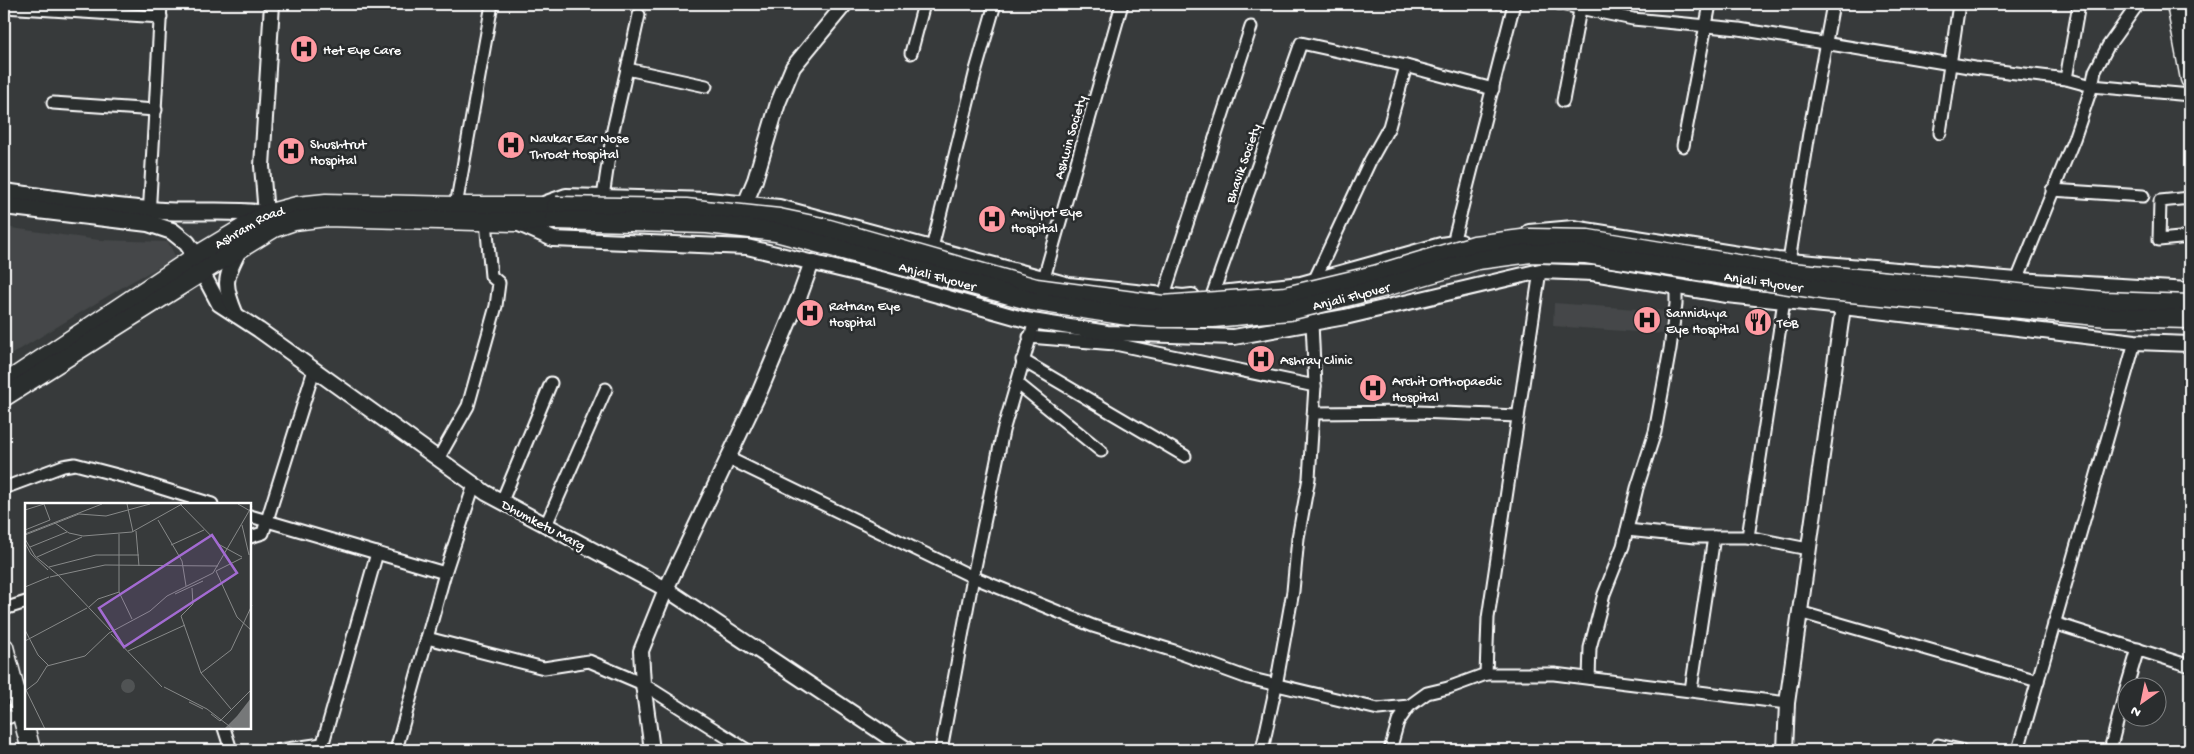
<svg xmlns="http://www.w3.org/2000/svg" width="2194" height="754" font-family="'Gochi Hand',sans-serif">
<rect width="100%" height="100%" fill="#373a3b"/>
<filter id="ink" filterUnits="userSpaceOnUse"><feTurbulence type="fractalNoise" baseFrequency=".02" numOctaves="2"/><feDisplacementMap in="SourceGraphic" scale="10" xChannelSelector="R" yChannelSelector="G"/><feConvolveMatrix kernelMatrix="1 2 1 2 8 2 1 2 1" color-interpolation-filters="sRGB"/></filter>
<g filter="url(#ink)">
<g fill="#444748">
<polygon points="4,227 99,240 168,242 176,258 131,282 4,359"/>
<polygon points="1554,303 1665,311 1664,334 1553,326"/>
</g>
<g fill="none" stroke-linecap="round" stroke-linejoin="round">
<g stroke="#fff" stroke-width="15">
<g id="minor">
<polyline points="1560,4 1633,19 1739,29 1975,68 2066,79 2092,86 2190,95"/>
<polyline points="4,7 161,17"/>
<polyline points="911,53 924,4"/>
<polyline points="627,69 639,15"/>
<polyline points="2066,79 2079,4"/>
<polyline points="1563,101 1581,4"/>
<polyline points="53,103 156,110"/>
<polyline points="1940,133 1959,4"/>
<polyline points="1683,146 1710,4"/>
<polyline points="2052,190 2143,196"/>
<polyline points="603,197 613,130 627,69 706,86"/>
<polyline points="2190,198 2160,201 2159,240 2190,237"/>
<polyline points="456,206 492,4"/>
<polyline points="149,217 161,4"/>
<polyline points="1453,243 1514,4"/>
<polyline points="932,248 976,70 995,4"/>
<polyline points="1788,268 1809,133 1833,4"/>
<polyline points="1540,271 1488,618 1486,674 1554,674 1787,703"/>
<polyline points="1044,278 1122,4"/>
<polyline points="2017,280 2074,139 2092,86 2095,71 2108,46 2138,4"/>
<polyline points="1314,281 1370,161 1389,127 1406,66 1493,89"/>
<polyline points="1213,293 1301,43 1406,66"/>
<polyline points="1785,294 1748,537 1808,549"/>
<polyline points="1164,295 1251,27"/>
<polyline points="1029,337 1115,344 1315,386"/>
<polyline points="1022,360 1185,456"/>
<polyline points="1017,383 1101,451"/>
<polyline points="1314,413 1418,412 1518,416"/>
<polyline points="728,458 973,577 1093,626 1174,651 1248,678 1378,709 1409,706 1427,693 1448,688 1486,674"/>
<polyline points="438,459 468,406 496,306 499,283 491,276 486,221"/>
<polyline points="4,488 63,466 75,464 125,477 212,504"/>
<polyline points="502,501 551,383"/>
<polyline points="250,516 445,573 396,750"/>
<polyline points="546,525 606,389"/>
<polyline points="1627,530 1695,537 1748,537"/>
<polyline points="250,537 263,533 314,370"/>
<polyline points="445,573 474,485"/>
<polyline points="4,609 26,602"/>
<polyline points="1799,612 2038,681"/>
<polyline points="2054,623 2190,666"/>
<polyline points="427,638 544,668 589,661 643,684 747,750"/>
<polyline points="1589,678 1590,648 1604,594 1623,546 1637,488 1655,432 1670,349 1676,304 1676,287"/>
<polyline points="2127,686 2138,649"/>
<polyline points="1691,690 1714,537"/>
<polyline points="4,718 10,717"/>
<polyline points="224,728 231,750"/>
<polyline points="1938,745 1961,750"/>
<polyline points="280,750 322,744"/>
<polyline points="321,750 377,553"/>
<polyline points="941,750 973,577 1003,431 1035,321"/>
<polyline points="1262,750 1276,686 1293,591 1298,538 1309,478 1315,386 1312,323"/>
<polyline points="1390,750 1398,722 1409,706"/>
<polyline points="2018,750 2135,342"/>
<polyline points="2110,750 2126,688"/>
</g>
</g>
<g stroke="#fff" stroke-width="18">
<g id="tertiary">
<polyline points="546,203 566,196 709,200 779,207 1069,285 1183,297 1192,296"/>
<polyline points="745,204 755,180 778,103 793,67 845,4"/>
<polyline points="266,214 262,166 272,4"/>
<polyline points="517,223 553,239 747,247 881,279 1026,320 1107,333 1234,337 1345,317 1540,271 1593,273 1727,295 1843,307 2135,342 2190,344"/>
<polyline points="1529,232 1573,228 1777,260 2017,280 2190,290"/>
<polyline points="202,272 219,304 259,330 486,493 666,589 908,750"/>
<polyline points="1221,293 1301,284 1441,245 1461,242"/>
<path d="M236,315C223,284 224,279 240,249"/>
<polyline points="652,750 643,684 641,651 666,589 760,391 800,295 812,262"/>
<polyline points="1785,750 1787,703 1843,307"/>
</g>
</g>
<g stroke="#fff" stroke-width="20">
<g id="secondary">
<path d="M4,192C57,199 110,208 163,211C198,213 232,209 266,214L269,220"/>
<polyline points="4,206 148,223 172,231 187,243 196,256 200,267"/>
</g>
</g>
<g stroke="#fff" stroke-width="21">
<g id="primary">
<polyline points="2176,4 2190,79"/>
<path id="s1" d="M4,384L196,256L266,214L297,206L326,203L456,206H556"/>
<polyline points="4,397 202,272 274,228 294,221 326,217 515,222 554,220"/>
<polyline points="4,647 31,750"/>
</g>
</g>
<use href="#minor" stroke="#2a2d2e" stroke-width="11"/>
<use href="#tertiary" stroke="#2a2d2e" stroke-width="14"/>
<use href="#secondary" stroke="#2a2d2e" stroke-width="16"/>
<use href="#primary" stroke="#2a2d2e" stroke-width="18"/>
<g stroke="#fff" stroke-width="21" stroke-linecap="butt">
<g id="primary-bridge">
<polyline points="556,206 686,208 779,218 822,227 1036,288 1163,305 1286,296 1374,275 1474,245 1530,238 1588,239 1780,271 2104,301 2190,304"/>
<path id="s2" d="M554,220L707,224L776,232L1032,301L1128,316L1162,318H1213L1289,311L1378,289L1478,260L1531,253L1586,254L1829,291L2108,317L2190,319"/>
</g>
</g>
<use href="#primary-bridge" stroke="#2a2d2e" stroke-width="18"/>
</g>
</g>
<defs>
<g id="hospital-disc" transform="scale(1.4375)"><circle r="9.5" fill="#ff9aa2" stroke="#2a2d2e"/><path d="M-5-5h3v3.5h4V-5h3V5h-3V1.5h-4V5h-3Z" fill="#111"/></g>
<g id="restaurant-disc" transform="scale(1.4375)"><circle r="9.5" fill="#ff9aa2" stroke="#2a2d2e"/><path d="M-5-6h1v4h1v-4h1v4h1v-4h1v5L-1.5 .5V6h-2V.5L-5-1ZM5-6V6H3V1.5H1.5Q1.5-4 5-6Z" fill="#111"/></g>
</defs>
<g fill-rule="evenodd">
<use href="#hospital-disc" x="304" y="49"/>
<use href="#hospital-disc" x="511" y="145"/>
<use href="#hospital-disc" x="291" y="151"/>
<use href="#hospital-disc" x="992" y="219"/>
<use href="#hospital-disc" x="810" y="313"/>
<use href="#hospital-disc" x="1647" y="320"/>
<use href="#restaurant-disc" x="1758" y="322"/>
<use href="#hospital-disc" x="1261" y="359"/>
<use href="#hospital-disc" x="1373" y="388"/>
</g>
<g text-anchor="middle" stroke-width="5" stroke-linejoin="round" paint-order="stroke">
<g font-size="14" fill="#fff" stroke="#2a2d2e" text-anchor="start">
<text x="323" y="54">Het Eye Care</text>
<text x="530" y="142">Navkar Ear Nose<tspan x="530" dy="16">Throat Hospital</tspan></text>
<text x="310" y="148">Shushtrut<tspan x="310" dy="16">Hospital</tspan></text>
<text x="1011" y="216">Amijyot Eye<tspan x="1011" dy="16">Hospital</tspan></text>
<text x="829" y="310">Ratnam Eye<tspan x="829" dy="16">Hospital</tspan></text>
<text x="1666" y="317">Sannidhya<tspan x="1666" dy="16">Eye Hospital</tspan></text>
<text x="1777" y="327">TGB</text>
<text x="1280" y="364">Ashray Clinic</text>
<text x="1392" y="385">Archit Orthopaedic<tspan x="1392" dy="16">Hospital</tspan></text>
</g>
<g font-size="14" fill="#fff" stroke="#2a2d2e">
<text transform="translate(1069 137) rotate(-74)" y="5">Ashwin Society</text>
<text transform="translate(1242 163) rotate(-71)" y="5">Bhavik Society</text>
<text dy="5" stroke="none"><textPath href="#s1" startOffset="292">Ashram Road</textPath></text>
<text dy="5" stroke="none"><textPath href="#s2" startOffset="390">Anjali Flyover</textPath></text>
<text dy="5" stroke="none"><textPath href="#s2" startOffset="1230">Anjali Flyover</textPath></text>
<text dy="5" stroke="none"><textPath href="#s2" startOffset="810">Anjali Flyover</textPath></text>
<text transform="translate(544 524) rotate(28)" y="5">Dhumketu Marg</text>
</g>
</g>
<g transform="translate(25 503)">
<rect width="226" height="226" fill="#373a3b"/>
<path d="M96 183a7 7 0 1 1 14 0a7 7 0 1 1-14 0Z" fill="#505354"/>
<path d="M226,195V226H199L212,213Z" fill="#767879"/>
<path fill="none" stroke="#878989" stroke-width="1" d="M102,1L108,29M155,1L195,42L217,54M213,1L227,9M0,7L19,1M133,17L157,58L161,83M30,20L44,30L58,33L107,29L157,1M217,22L224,52M0,27L25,17L19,1M111,28L114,63M0,31L77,1M94,31V89M0,32L54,11L81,13L125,1M0,36L10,53L33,72L85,127M0,40L6,51L23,67M146,42L179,27M5,44L42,29M12,54L57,34M24,64L71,52H114M191,68L212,114L227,128M191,68L217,55M25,74L80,62L193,63M0,84L24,74M167,85L168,101L156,113L176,170L206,147L227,102M150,91L178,78M64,104L73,96L94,89L107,116M0,127L13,152L24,163M86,131L137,184M0,138L62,105M103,148L160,122M176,170L206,206M139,184L182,206L208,226M1,187L20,226M0,188L12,179L22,163L60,153L84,130L125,108L142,93L188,70L227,3M164,199L178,206M186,211L195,218L227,186"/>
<path fill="#a36bd2" fill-opacity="0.15" stroke="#a36bd2" stroke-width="2.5" d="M187,32L212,70L99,144L74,105Z"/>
<rect width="226" height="226" fill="none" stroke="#fff" stroke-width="2.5"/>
</g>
<rect width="2194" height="754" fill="none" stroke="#2a2d2e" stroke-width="20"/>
<rect x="10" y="10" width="2174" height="734" fill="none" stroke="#fff" stroke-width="2" filter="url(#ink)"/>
<g transform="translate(2142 702) rotate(213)"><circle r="24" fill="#2a2d2e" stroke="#7f8182"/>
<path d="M0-4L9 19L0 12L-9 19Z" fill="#ff9aa2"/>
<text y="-8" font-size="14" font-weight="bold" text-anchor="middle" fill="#ffffff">N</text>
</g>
</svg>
